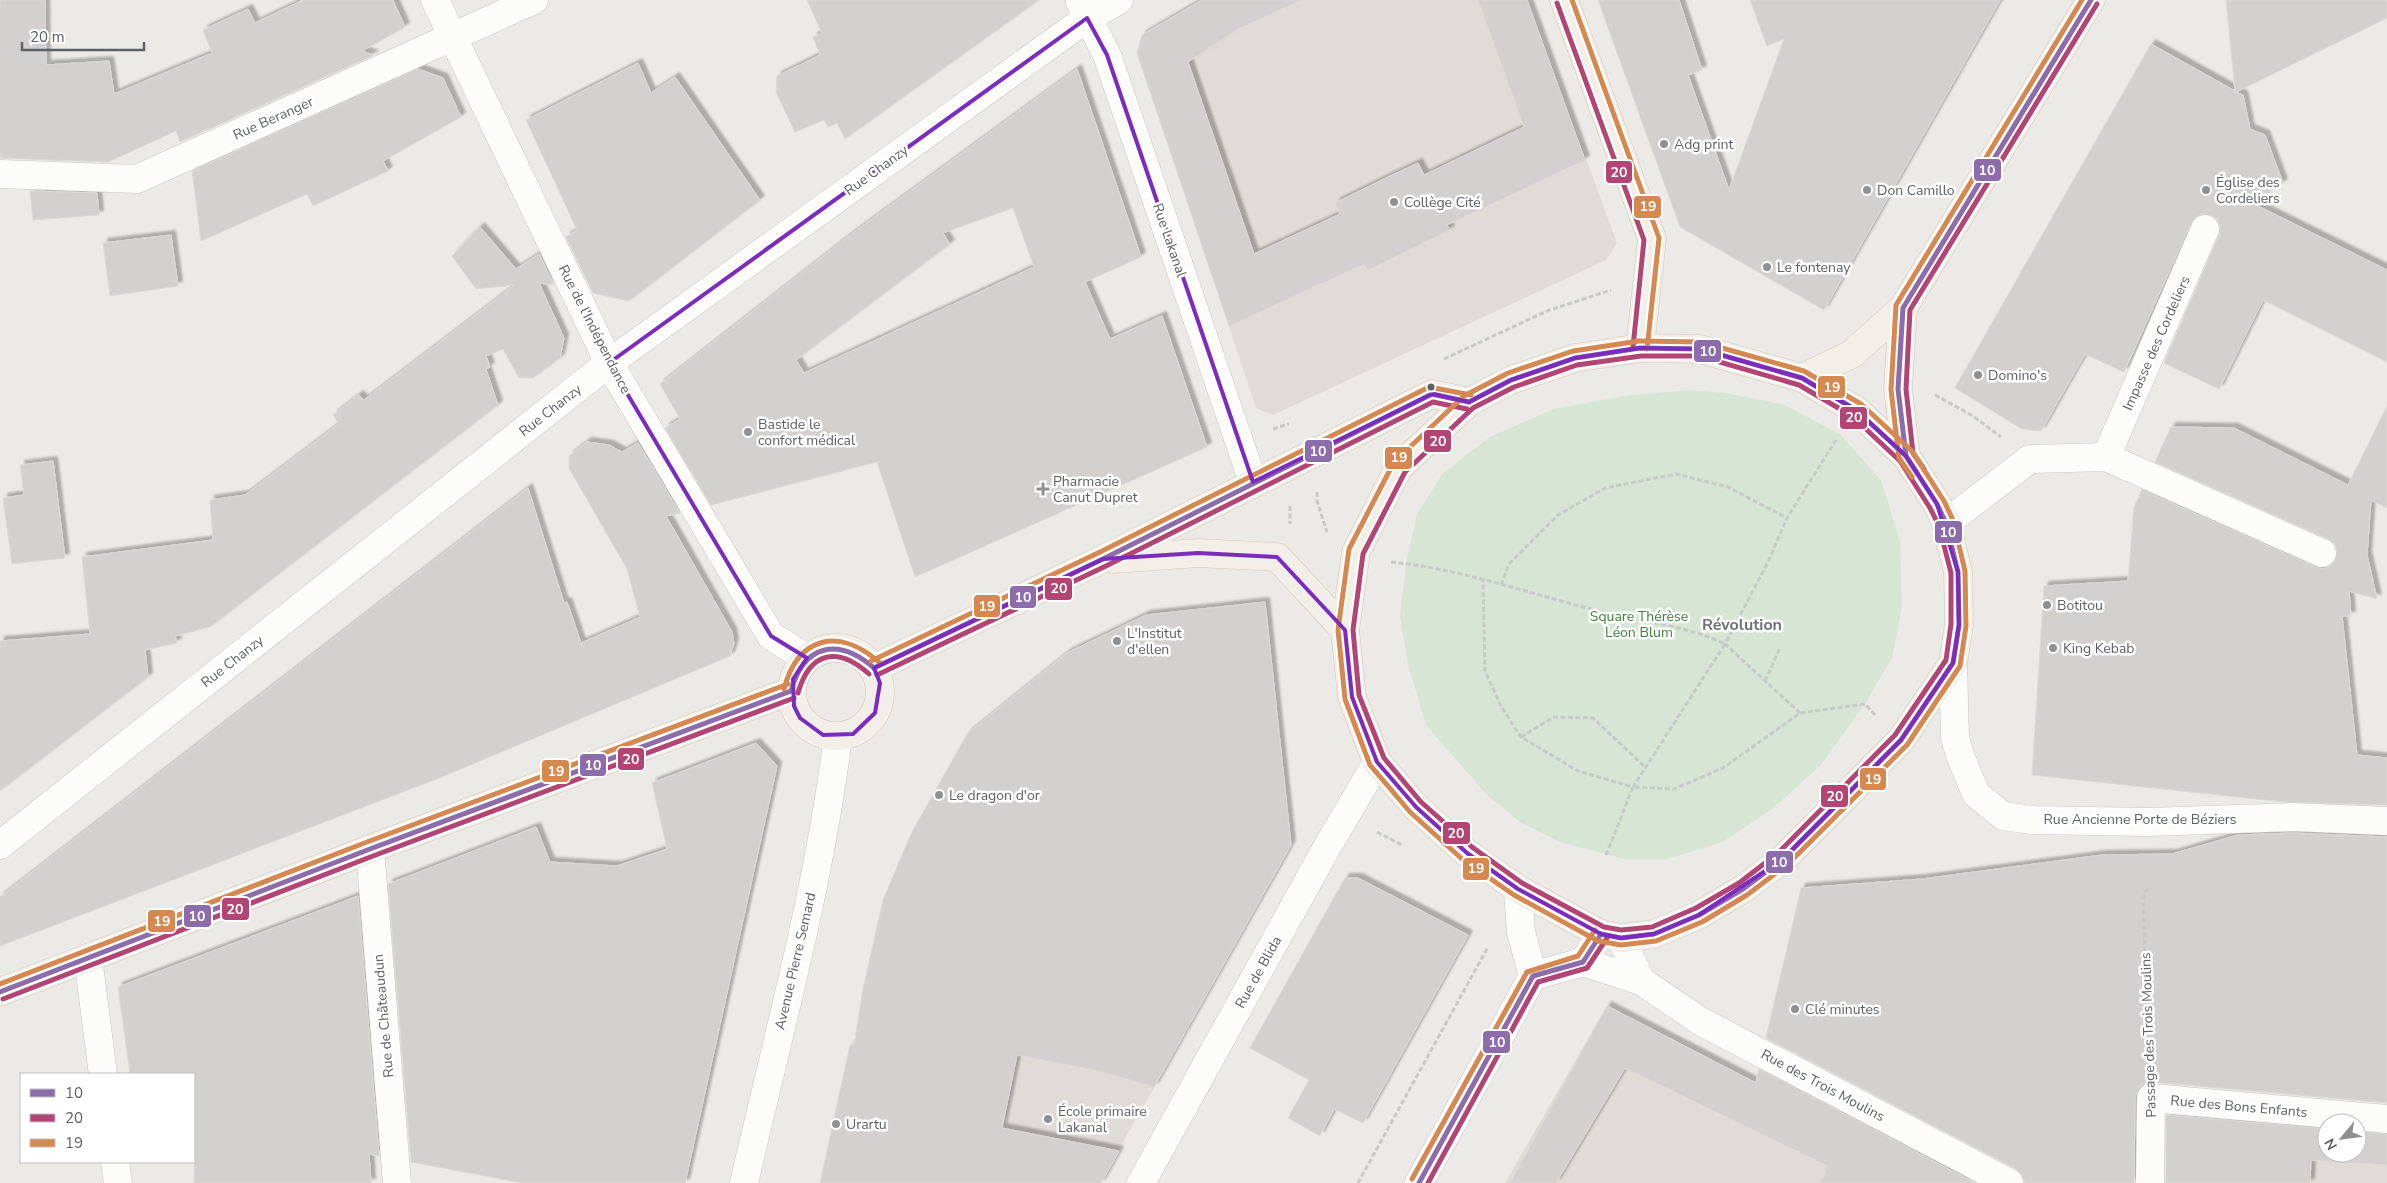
<svg xmlns="http://www.w3.org/2000/svg" width="2387" height="1183" font-family="'Nunito Sans',sans-serif">
<defs>
<filter id="shadow"><feDropShadow dx="4.5" dy="-4.5" stdDeviation="1" flood-color="#0004"/></filter>
</defs>
<rect width="100%" height="100%" fill="#eceae7"/>
<g fill="#dfdcd7">
<polygon points="1205,0 1528,0 1617,243 1606,260 1273,415 1256,408 1138,53"/>
<polygon points="986,1004 1179,1044 1118,1151 987,1183"/>
<polygon points="1606,1007 1951,1183 1505,1183"/>
<polygon points="2387,1135 2387,1183 2251,1183 2327,1153 2357,1153"/>
</g>
<polygon fill="#d7e6d4" points="1690,390 1725,393 1783,404 1840,434 1881,480 1900,541 1902,606 1892,658 1865,704 1820,766 1772,809 1723,842 1668,859 1625,859 1560,842 1520,822 1488,796 1426,725 1408,665 1400,617 1406,564 1417,514 1443,473 1490,437 1553,409 1631,395"/>
<g fill="#d3d1d0" stroke="#dbdad6" fill-rule="evenodd" filter="url(#shadow)">
<polygon points="0,0 45,0 46,65 109,61 114,94 212,53 203,30 248,9 255,23 303,0 393,0 405,27 362,51 374,55 180,142 176,131 108,162 0,158"/>
<polygon points="807,0 1039,0 845,139 837,123 828,127 824,120 795,132 776,92 777,76 820,55 813,37 822,33"/>
<polygon points="1202,0 1301,0 1236,30 1188,62 1254,254 1340,214 1335,203 1390,176 1418,163 1424,175 1524,127 1478,0 1527,0 1585,160 1447,225 1450,230 1368,270 1364,264 1229,326 1137,53 1142,35"/>
<polygon points="1598,0 1679,0 1702,70 1688,75 1729,190 1784,39 1767,46 1750,0 2000,0 1824,310 1680,227"/>
<polygon points="2226,0 2387,0 2387,18 2236,92 2243,95 2250,129 2265,135 2283,183 2252,203 2387,270 2387,362 2263,300 2219,389 2164,363 2219,235 2220,227 2217,219 2211,215 2203,214 2195,217 2191,223 2124,372 2085,354 2041,431 2022,429 1955,388 2151,44 2235,91"/>
<polygon points="638,63 651,93 675,77 760,200 629,301 593,293 566,237 577,230 526,120"/>
<polygon points="418,69 443,78 461,117 383,161 388,171 313,206 307,194 201,241 192,171"/>
<path d="M1077,69L1141,257L1085,282L1110,339L1162,316L1207,447L915,577L877,462L711,505L665,428L680,419L660,384L849,236ZM1013,208L1034,267L804,373L796,360L950,244L943,233Z"/>
<polygon points="30,191 97,193 99,215 33,220"/>
<polygon points="480,227 516,269 539,254 554,285 539,283 564,338 560,358 533,378 519,378 503,349 486,356 490,367 486,369 498,405 210,627 175,636 177,643 145,650 148,677 0,791 0,641 90,634 82,557 213,540 210,500 245,495 339,424 333,415 359,395 364,400 515,285 476,289 452,256"/>
<polygon points="171,235 178,286 110,296 103,243"/>
<polygon points="2387,406 2387,508 2371,500 2367,555 2377,599 2349,591 2351,616 2342,616 2357,755 2387,758 2387,805 2284,802 2032,775 2044,586 2128,581 2134,507 2142,490 2316,567 2323,569 2331,566 2336,559 2337,551 2335,544 2328,539 2155,462 2171,427 2234,428 2348,485"/>
<polygon points="587,442 609,445 622,452 638,443 680,513 666,516 732,632 734,643 730,656 437,779 0,946 0,897 528,488 564,603 567,602 581,643 640,617 627,569 569,468 569,456"/>
<polygon points="53,461 65,558 12,564 3,498 24,495 20,465"/>
<polygon points="1265,602 1291,845 1154,1087 1099,1071 1017,1055 1002,1128 1119,1151 1101,1183 820,1183 850,1045 854,1045 863,989 883,900 911,834 967,734 1067,653 1146,615"/>
<polygon points="756,743 777,766 685,1183 522,1183 411,1162 388,884 536,827 550,862 617,866 667,849 652,783"/>
<polygon points="2293,833 2387,837 2387,1103 2152,1082 2145,1084 2138,1089 2135,1098 2134,1183 2025,1183 2022,1175 2016,1169 1766,1038 1801,888 1922,879 2102,855 2172,854 2238,835"/>
<polygon points="1345,878 1358,878 1468,935 1363,1123 1334,1109 1320,1136 1288,1118 1309,1080 1250,1048"/>
<polygon points="358,896 379,1156 369,1154 371,1183 194,1183 194,1074 130,1074 118,987"/>
<polygon points="1607,1006 1756,1083 1759,1069 1975,1183 1820,1183 1828,1166 1625,1068 1556,1183 1510,1183"/>
<polygon points="2166,1115 2327,1129 2327,1153 2357,1153 2357,1132 2387,1134 2387,1165 2311,1160 2310,1183 2166,1183"/>
</g>
<g fill="none" stroke-linecap="round" stroke-linejoin="round">
<g stroke="#c6c6c7" stroke-width="29">
<g id="minor">
<polyline points="435,0 609,363 771,636 807,658"/>
<polyline points="1080,2 1107,55 1253,482"/>
<polyline points="0,174 137,179 534,0"/>
<polyline points="2106,457 2205,229"/>
<polyline points="1946,523 2030,459 2106,457 2322,553"/>
<polyline points="1953,663 1955,738 1960,755 1976,794 2003,816 2033,820 2149,822 2293,817 2387,821"/>
<polyline points="0,845 609,363 1087,18 1119,0"/>
<polyline points="370,849 397,1183"/>
<polyline points="1621,938 1641,981"/>
<polyline points="88,958 103,1074"/>
<polyline points="1583,962 1641,981 1700,1021 2009,1183"/>
<polyline points="1533,976 1583,962 1592,948"/>
<polyline points="115,1162 118,1183"/>
<path d="M744,1183C778,1035 819,888 838,737"/>
<polyline points="1141,1183 1326,849 1377,762"/>
<polyline points="1419,1183 1533,976 1521,932 1518,889"/>
<polyline points="2150,1183 2151,1098 2387,1119"/>
</g>
</g>
<g stroke="#d1c8b7" stroke-width="29">
<g id="major">
<polyline points="1564,0 1652,239 1640,348"/>
<polyline points="1903,308 1898,389 1906,456"/>
<polygon points="1640,348 1700,349 1802,378 1856,410 1906,456 1937,504 1946,523 1958,572 1959,625 1953,663 1901,740 1783,859 1743,889 1699,915 1654,934 1621,938 1601,934 1518,889 1467,853 1416,807 1377,762 1352,697 1345,630 1356,552 1399,467 1469,402 1511,380 1575,358"/>
<polyline points="1802,378 1852,354 1903,308 2091,0"/>
<polyline points="1113,559 1198,553 1277,557 1345,630"/>
<circle cx="836" cy="692" r="44"/>
<polyline points="874,668 1103,559 1432,394 1469,402"/>
<polyline points="0,992 370,849 791,691"/>
</g>
</g>
<g stroke="#c6cac8" stroke-width="3" stroke-dasharray="5 2.5" stroke-linecap="butt">
<polyline points="1444,359 1547,311 1611,290"/>
<polyline points="1935,395 1973,416 2001,437"/>
<polyline points="1273,429 1289,424"/>
<polyline points="1317,492 1317,501 1327,532"/>
<polyline points="1290,506 1290,524"/>
<path d="M1391,562C1463,569 1533,595 1603,612C1643,622 1688,626 1725,644L1633,787L1578,771L1521,737L1501,706L1485,671L1483,580"/>
<polyline points="1501,585 1509,564 1558,515 1605,488 1676,474 1728,487 1787,518"/>
<polyline points="1765,681 1780,648"/>
<polyline points="1800,713 1725,644 1768,562 1787,518 1836,440"/>
<polyline points="1521,737 1554,717 1593,718 1645,767"/>
<polyline points="1377,832 1402,845"/>
<polyline points="1606,855 1633,787 1674,789 1723,768 1800,713 1865,704 1876,716"/>
<polyline points="2147,888 2143,899 2149,1065"/>
<polyline points="1358,1183 1488,947"/>
</g>
<use href="#minor" stroke="#fcfcfb" stroke-width="28"/>
<use href="#major" stroke="#f2efe8" stroke-width="28"/>
<g stroke="#fff" stroke-width="9">
<g id="bus-1">
<polyline points="1469,402 1511,380 1575,358 1640,348 1700,349 1802,378 1856,410 1906,456 1917,473"/>
<polyline points="874,668 1103,559 1432,394 1469,402"/>
<path d="M791,691C804,644 838,637 874,668"/>
<polyline points="1601,934 1621,938 1654,934 1699,915 1743,889 1783,859 1901,740 1953,663 1959,625 1958,572 1946,523 1937,504 1906,456 1898,389 1903,308 2091,0"/>
<polyline points="0,992 370,849 791,691"/>
<polyline points="1419,1183 1533,976 1583,962 1601,934"/>
</g>
</g>
<g stroke="#fff" stroke-width="9">
<g id="bus-2">
<polyline points="1557,3 1644,240 1633,347"/>
<polygon points="1641,356 1699,356 1799,385 1852,416 1900,461 1930,508 1939,526 1951,573 1951,624 1946,660 1895,735 1778,853 1739,883 1696,908 1652,927 1621,930 1604,927 1522,883 1472,847 1421,802 1384,758 1359,695 1353,630 1363,554 1405,472 1473,408 1514,387 1577,365"/>
<polyline points="1924,469 1913,453 1906,389 1910,310 2097,4"/>
<polyline points="877,675 1106,566 1433,402 1467,409"/>
<path d="M798,693C810,651 838,646 869,674"/>
<polyline points="3,999 373,856 794,698"/>
<polyline points="1428,1183 1538,982 1587,968 1607,938"/>
</g>
</g>
<g stroke="#fff" stroke-width="9">
<g id="bus-3">
<polyline points="1572,0 1659,238 1647,349"/>
<polyline points="1639,341 1573,351 1508,373 1464,396 1394,462 1349,549 1338,630 1345,699 1370,765 1410,812 1462,859 1514,895 1598,941 1621,945 1656,941 1702,922 1747,895 1788,864 1907,745 1960,666 1966,626 1965,571 1953,520 1944,501 1912,451 1861,404 1804,371 1701,342 1640,341"/>
<polyline points="1912,477 1899,458 1891,390 1896,305 2082,0"/>
<polyline points="871,661 1100,552 1429,387 1471,395"/>
<path d="M784,689C798,636 839,627 879,662"/>
<polyline points="0,984 367,842 788,684"/>
<polyline points="1412,1179 1527,972 1578,956 1595,930"/>
</g>
</g>
<use href="#bus-1" stroke="#8d6cab" stroke-width="5"/>
<use href="#bus-2" stroke="#b24573" stroke-width="5"/>
<use href="#bus-3" stroke="#d58850" stroke-width="5"/>
</g>
<path fill="none" stroke="#7b2cbf" stroke-width="4" stroke-linejoin="round" d="M1087,18L1107,55L1253,482L1432,394L1469,402L1511,380L1575,358L1640,348L1700,349L1802,378L1856,410L1906,456L1937,504L1958,572L1959,625L1953,663L1901,740L1783,859L1699,915L1654,934L1621,938L1601,934L1518,889L1467,853L1416,807L1377,762L1352,697L1345,630L1277,557L1198,553L1103,559L874,668L880,683L875,713L853,734L823,735L800,718L794,706L793,679L807,658L771,636L609,363Z"/>
<g fill="#8f9092" stroke="#fff" stroke-width="2">
<circle cx="1664" cy="144" r="5"/>
<circle cx="1867" cy="190" r="5"/>
<circle cx="2206" cy="190" r="5"/>
<circle cx="1394" cy="202" r="5"/>
<circle cx="1767" cy="267" r="5"/>
<circle cx="1978" cy="375" r="5"/>
<circle cx="748" cy="432" r="5"/>
<path d="M1040.5 481.5h5v5h5v5h-5v5h-5v-5h-5v-5h5z"/>
<circle cx="2047" cy="605" r="5"/>
<circle cx="1117" cy="641" r="5"/>
<circle cx="2053" cy="648" r="5"/>
<circle cx="939" cy="795" r="5"/>
<circle cx="1795" cy="1009" r="5"/>
<circle cx="1048" cy="1119" r="5"/>
<circle cx="836" cy="1124" r="5"/>
</g>
<circle fill="#5d6064" stroke="#fff" stroke-width="2" cx="1431" cy="387" r="4.5"/>
<g text-anchor="middle" stroke-width="5" stroke-linejoin="round" paint-order="stroke">
<g font-size="14" fill="#5d6064" stroke="#fff">
<text transform="translate(273 118) rotate(-24)" y="5">Rue Beranger</text>
<text transform="translate(876 170) rotate(-36)" y="5">Rue Chanzy</text>
<text transform="translate(1170 240) rotate(71)" y="5">Rue Lakanal</text>
<text transform="translate(595 329) rotate(63)" y="5">Rue de l'Indépendance</text>
<text transform="translate(2156 343) rotate(-66)" y="5">Impasse des Cordeliers</text>
<text transform="translate(550 410) rotate(-38)" y="5">Rue Chanzy</text>
<text transform="translate(232 661) rotate(-38)" y="5">Rue Chanzy</text>
<text x="2140" y="824">Rue Ancienne Porte de Béziers</text>
<text transform="translate(795 961) rotate(-77)" y="5">Avenue Pierre Semard</text>
<text transform="translate(1258 972) rotate(-61)" y="5">Rue de Blida</text>
<text transform="translate(383 1016) rotate(-95)" y="5">Rue de Châteaudun</text>
<text transform="translate(2148 1035) rotate(-92)" y="5">Passage des Trois Moulins</text>
<text transform="translate(1823 1085) rotate(28)" y="5">Rue des Trois Moulins</text>
<text transform="translate(2239 1106) rotate(5)" y="5">Rue des Bons Enfants</text>
</g>
<g font-size="14" fill="#5d6064" stroke="#fff" text-anchor="start">
<text x="1674" y="149">Adg print</text>
<text x="2216" y="187">Église des<tspan x="2216" dy="16">Cordeliers</tspan></text>
<text x="1877" y="195">Don Camillo</text>
<text x="1404" y="207">Collège Cité</text>
<text x="1777" y="272">Le fontenay</text>
<text x="1988" y="380">Domino's</text>
<text x="758" y="429">Bastide le<tspan x="758" dy="16">confort médical</tspan></text>
<text x="1053" y="486">Pharmacie<tspan x="1053" dy="16">Canut Dupret</tspan></text>
<text x="2057" y="610">Botitou</text>
<text x="1127" y="638">L'Institut<tspan x="1127" dy="16">d'ellen</tspan></text>
<text x="2063" y="653">King Kebab</text>
<text x="949" y="800">Le dragon d'or</text>
<text x="1805" y="1014">Clé minutes</text>
<text x="1058" y="1116">École primaire<tspan x="1058" dy="16">Lakanal</tspan></text>
<text x="846" y="1129">Urartu</text>
</g>
<g font-size="14" fill="#3e823d" stroke="#fff">
<text x="1639" y="621">Square Thérèse<tspan x="1639" dy="16">Léon Blum</tspan></text>
</g>
<g font-size="16" font-weight="bold" fill="#6e7276" stroke="#fff">
<text x="1742" y="630">Révolution</text>
</g>
</g>
<g stroke="#fff" stroke-width="2">
<rect x="1973" y="158" width="29" height="24" rx="5" fill="#8d6cab"/>
<rect x="1605" y="160" width="28" height="24" rx="5" fill="#b24573"/>
<rect x="1633" y="195" width="29" height="24" rx="5" fill="#d58850"/>
<rect x="1693" y="339" width="29" height="24" rx="5" fill="#8d6cab"/>
<rect x="1817" y="375" width="29" height="24" rx="5" fill="#d58850"/>
<rect x="1839" y="406" width="29" height="24" rx="5" fill="#b24573"/>
<rect x="1423" y="429" width="29" height="24" rx="5" fill="#b24573"/>
<rect x="1304" y="439" width="29" height="24" rx="5" fill="#8d6cab"/>
<rect x="1384" y="446" width="29" height="24" rx="5" fill="#d58850"/>
<rect x="1934" y="520" width="29" height="24" rx="5" fill="#8d6cab"/>
<rect x="1044" y="577" width="29" height="24" rx="5" fill="#b24573"/>
<rect x="1009" y="585" width="28" height="24" rx="5" fill="#8d6cab"/>
<rect x="973" y="594" width="28" height="24" rx="5" fill="#d58850"/>
<rect x="617" y="747" width="28" height="24" rx="5" fill="#b24573"/>
<rect x="579" y="753" width="28" height="24" rx="5" fill="#8d6cab"/>
<rect x="541" y="759" width="29" height="24" rx="5" fill="#d58850"/>
<rect x="1859" y="767" width="28" height="24" rx="5" fill="#d58850"/>
<rect x="1820" y="784" width="29" height="24" rx="5" fill="#b24573"/>
<rect x="1442" y="821" width="29" height="24" rx="5" fill="#b24573"/>
<rect x="1765" y="850" width="29" height="24" rx="5" fill="#8d6cab"/>
<rect x="1462" y="857" width="28" height="24" rx="5" fill="#d58850"/>
<rect x="221" y="897" width="29" height="24" rx="5" fill="#b24573"/>
<rect x="183" y="904" width="29" height="24" rx="5" fill="#8d6cab"/>
<rect x="147" y="909" width="29" height="24" rx="5" fill="#d58850"/>
<rect x="1482" y="1030" width="29" height="24" rx="5" fill="#8d6cab"/>
</g>
<g font-size="14" text-anchor="middle" font-weight="bold" fill="#fff">
<text x="1987" y="175">10</text>
<text x="1619" y="177">20</text>
<text x="1648" y="211">19</text>
<text x="1708" y="356">10</text>
<text x="1832" y="392">19</text>
<text x="1854" y="422">20</text>
<text x="1438" y="446">20</text>
<text x="1318" y="456">10</text>
<text x="1399" y="462">19</text>
<text x="1948" y="537">10</text>
<text x="1059" y="593">20</text>
<text x="1023" y="602">10</text>
<text x="987" y="611">19</text>
<text x="631" y="764">20</text>
<text x="593" y="770">10</text>
<text x="556" y="776">19</text>
<text x="1873" y="784">19</text>
<text x="1835" y="801">20</text>
<text x="1456" y="838">20</text>
<text x="1779" y="867">10</text>
<text x="1476" y="873">19</text>
<text x="235" y="914">20</text>
<text x="197" y="921">10</text>
<text x="162" y="926">19</text>
<text x="1497" y="1047">10</text>
</g>
<rect x="20" y="1073" width="175" height="90" fill="#ffffff" stroke="#bebfc1"/>
<rect x="30" y="1089" width="25" height="8" fill="#8d6cab" stroke="#bebfc1"/>
<text x="65" y="1098" font-size="15" fill="#5d6064">10</text>
<rect x="30" y="1114" width="25" height="8" fill="#b24573" stroke="#bebfc1"/>
<text x="65" y="1123" font-size="15" fill="#5d6064">20</text>
<rect x="30" y="1139" width="25" height="8" fill="#d58850" stroke="#bebfc1"/>
<text x="65" y="1148" font-size="15" fill="#5d6064">19</text>
<g transform="translate(2342 1138) rotate(241)"><circle r="24" fill="#ffffff" stroke="#bebfc1"/>
<path d="M0-4L9 19L0 12L-9 19Z" fill="#8f9092"/>
<text y="-8" font-size="14" font-weight="bold" text-anchor="middle" fill="#5d6064">N</text>
</g>
<path d="M22 42v8h122v-8" fill="none" stroke="#5d6064" stroke-width="2.5"/>
<text x="30" y="42" font-size="15" fill="#5d6064" stroke="#ffffff" stroke-width="4" paint-order="stroke">20 m</text>
</svg>
